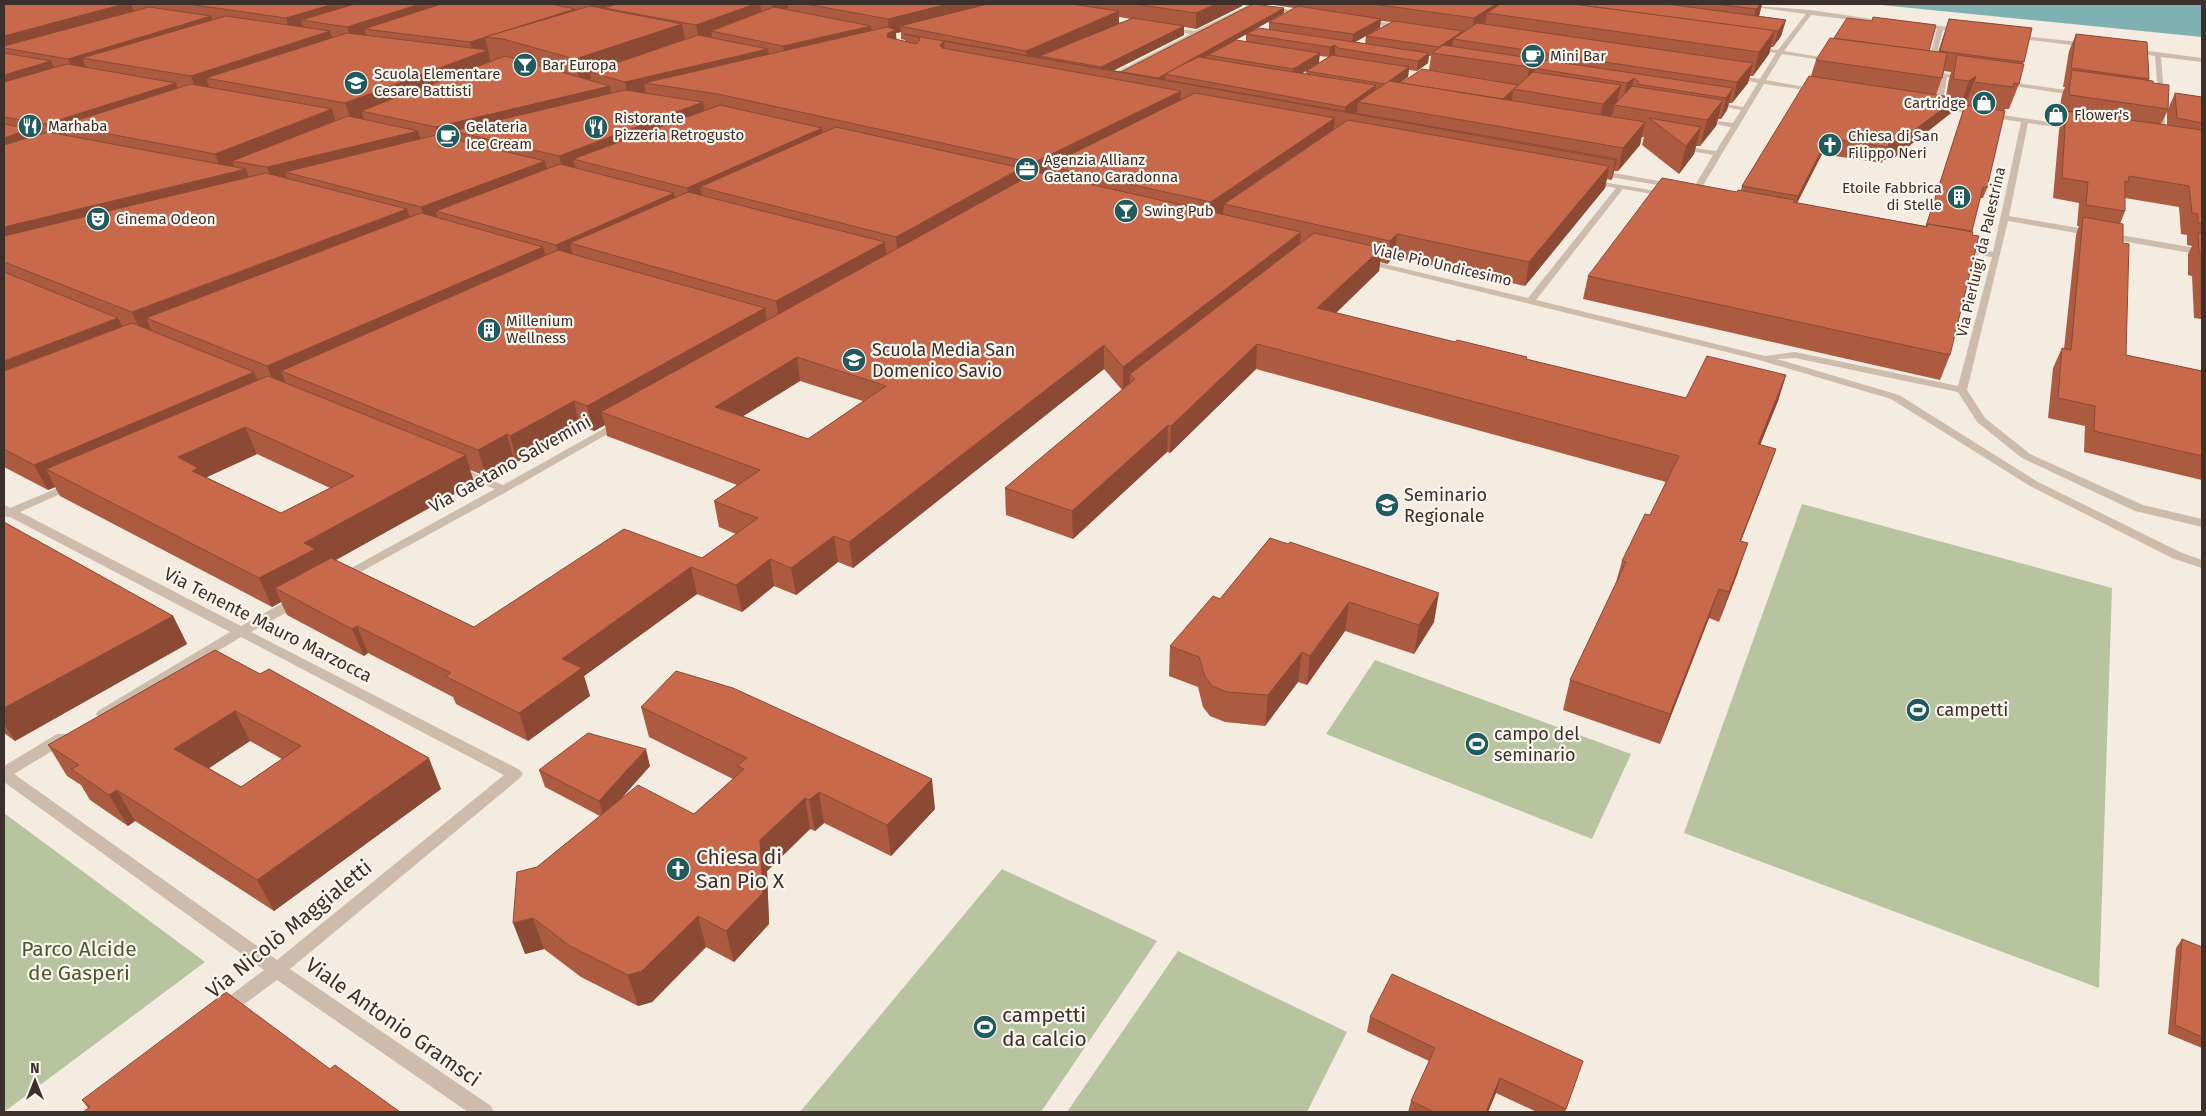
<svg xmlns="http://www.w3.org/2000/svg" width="2206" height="1116" font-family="'Fira Sans',sans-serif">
<rect width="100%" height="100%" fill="#f4ebe1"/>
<g fill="#b8c4a0">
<polygon points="1802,504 2112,588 2099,988 1684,833"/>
<polygon points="1375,660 1631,754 1592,839 1326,734"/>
<polygon points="4,813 205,962 4,1112"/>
<polygon points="1002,869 1157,941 1041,1112 800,1112"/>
<polygon points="1178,951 1347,1032 1307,1112 1067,1112"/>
</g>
<polygon fill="#7fb0b2" points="1871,4 2202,4 2202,37 2182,35"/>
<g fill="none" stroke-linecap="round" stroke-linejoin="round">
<g fill="#cdbbac" fill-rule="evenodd">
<polygon points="1243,4 1256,4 1308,13 1305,15 1252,7 1108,80 1103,79 1190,34 1166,29 1166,27 1195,31 1246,6"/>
<polygon points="1730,4 1810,10 1893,22 1890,24 1811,15 1784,51 1838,60 1835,62 1782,54 1766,80 1822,90 1819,92 1764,84 1699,192 1593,174 1593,170 1596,170 1694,187 1713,155 1676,148 1680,146 1716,151 1731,127 1698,121 1702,119 1733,123 1741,110 1709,104 1712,102 1743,107 1758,83 1730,77 1733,75 1760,79 1776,53 1751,49 1751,47 1778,50 1806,14"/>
<polygon points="1364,20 1404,25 1407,27 1404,29 1362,23"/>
<polygon points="1917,24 1962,28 1965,30 1962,32 1943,30 1933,68 1930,70 1927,68 1937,29 1917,26"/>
<polygon points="2014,35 2088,43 2091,45 2088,47 2012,38"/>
<polygon points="2133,49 2202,58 2202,62 2161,57 2165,105 2165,143 2158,141 2159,105 2155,56 2131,52"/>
<polygon points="1927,70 1969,78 1966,80 1947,77 1942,106 2076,126 2080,128 2076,130 2028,123 2009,216 2202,249 2202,255 2008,221 1967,390 1985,418 2030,454 2143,505 2202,519 2202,527 2135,511 2022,458 1977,422 1958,392 1795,358 1777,359 1899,395 2038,482 2180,552 2202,560 2202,568 2172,558 2030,486 1891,399 1759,360 1359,262 1363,259 1528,298 1616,188 1586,183 1586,179 1667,193 1671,195 1670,197 1623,189 1536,300 1765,356 1795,352 1958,386 1992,257 1960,252 1956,249 1960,246 1993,252 2021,122 1933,108 1941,76 1925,73 1925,71"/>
<polygon points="2003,81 2080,92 2083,94 2080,96 2001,84 2001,82"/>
<polygon points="621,419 626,422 625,424 508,491 346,580 336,580 335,577 495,489 454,472 452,470 454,468 462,468 503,485"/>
<polygon points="72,482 76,483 78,485 76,487 20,512 241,626 292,598 302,598 304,601 302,604 251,632 520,770 523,774 520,778 290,969 491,1106 494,1112 468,1112 277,980 231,1014 225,1017 219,1014 216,1009 219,1004 264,970 4,782 4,766 57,734 67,734 69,738 67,742 14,774 277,960 504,775 241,637 108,717 98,717 96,714 98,711 230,632 10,517 4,517 4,505 10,508"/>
</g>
</g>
<g fill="#ac5a40" fill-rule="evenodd">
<path d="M4,4H1243L1242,6L1196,29L1184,27V35L1113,71L1121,72L1284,13L1225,46L1246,42V34L1269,29V22L1294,8L1267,4H1762L1759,16L1786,20L1781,36L1773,47H1771L1769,54L1753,76H1750L1748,83L1732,103H1729L1727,110L1721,119H1718L1716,126L1700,146H1696L1694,154L1679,174L1642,145L1644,137H1641L1640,145L1618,171H1614L1612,179L1611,180L1607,179L1605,188L1525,286L1394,257L1387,264L1380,262L1379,271L1336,313L1686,398L1786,375L1778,401L1760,445L1776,449L1766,476L1741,541L1738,572L1719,622L1709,618L1660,744L1563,710L1570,680L1615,586L1622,561L1650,515L1666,482L1256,369L1170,453L1167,452L1073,539L1006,515L1005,488L1122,390L1104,369L853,568L838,562L796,595L774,586L742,612L697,594L584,676L590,696L528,741L456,704L453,697L368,653L364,656L287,615L281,602L272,607L60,496L55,487L48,490L4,467ZM1119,17L1131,19L1119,23ZM1381,21L1392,22L1366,36L1365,44L1355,42ZM901,32V39L905,40V41L896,40V33ZM1319,56L1329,57L1306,71V74L1302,73L1319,63ZM1429,56H1431L1429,70L1401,83H1400L1408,77L1409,70L1417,71L1428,63ZM800,381L863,401L808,439L743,416ZM605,425L607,436L737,485L714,501L719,527L736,534L702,558L474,627L336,560L474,483L470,470L486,476L514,460L517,462L580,426L594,431ZM257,454L330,488L281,513L206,477Z"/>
<path d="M1949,19L2032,28L2023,63L2019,84L2009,109H2005L2004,111L1987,188L1983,198H1980L1972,231L1950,355L1940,380L1583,299L1588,276L1741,190L1742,186L1811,76L1816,60L1929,51L1938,52ZM1944,71L1951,72L1949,79L1946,96L1936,95L1942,78ZM1966,102L1926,226L1797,203L1822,154L1882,163L1883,160L1895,157L1951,113L1954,106L1960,107Z"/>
<path d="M2076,34L2149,79V80L2153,83L2168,109L2175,93L2202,97V319L2194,318L2192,276L2188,275V254L2192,246L2187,245V235L2181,234L2179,207L2125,198V211L2120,224L2123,243L2126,355L2202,371V480L2084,452L2085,426L2048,418L2053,368L2062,348L2064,349L2076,235L2079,226H2077L2079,203L2053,198L2059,130L2062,122H2059L2058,117L2062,95L2065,87H2063L2069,51ZM2167,112V125L2161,124Z"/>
<polygon points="4,522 173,616 187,644 15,741 4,733"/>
<polygon points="1270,538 1434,622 1414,654 1345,631 1307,685 1298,682 1265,726 1225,722 1210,716 1203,707 1198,687 1169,676 1170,646 1220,599"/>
<path d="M215,650L441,789L274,911L135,821L128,826L90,800L81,785L67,776L48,745ZM250,741L282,759L241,787L209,768Z"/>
<polygon points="641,707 935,809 891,856 824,823 815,831 810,829 767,871 769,924 734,962 706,947 652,1002 638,1006 581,977 544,949 525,954 537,867 600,816 545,787 539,770 650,766 622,797 694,814 733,779 649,737"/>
<polygon points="2182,939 2202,947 2202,1048 2168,1034 2176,948"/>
<polygon points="1370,1017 1578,1076 1565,1112 1537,1112 1496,1093 1488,1112 1408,1112 1411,1101 1429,1061 1367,1032"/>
<polygon points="330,1069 88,1108 82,1100"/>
</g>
<g fill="#8c4a34">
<polygon points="124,4 131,4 136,17 4,48 4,36"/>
<polygon points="333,4 388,4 301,20 304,30 291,34 286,18"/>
<polygon points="420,4 471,4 364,29 367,38 352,43 347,27"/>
<polygon points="592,4 646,4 604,8 606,16 593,20 590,5"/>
<polygon points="755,4 760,4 762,17 711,31 712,36 699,41 696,25"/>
<polygon points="772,4 787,4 788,8 773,12"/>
<polygon points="948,4 1008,4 900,26 901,32 896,33 897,46 887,37 888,33 889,32 888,19"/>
<polygon points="1216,4 1243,4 1242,6 1196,29 1196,13"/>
<polygon points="1496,4 1516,4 1487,13 1485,25 1472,34 1474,18"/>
<polygon points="1761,4 1762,4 1759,16 1752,25 1756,9"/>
<polygon points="1284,8 1284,13 1172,76 1165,74"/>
<polygon points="575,9 579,24 503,39 485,37 492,68 361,111 364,118 352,123 345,103 474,55 470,42"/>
<polygon points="1119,11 1119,24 1040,56 1040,58 1027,56 1026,51"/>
<polygon points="211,16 216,30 82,58 87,69 74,73 68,59"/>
<polygon points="1381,19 1380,28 1352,44 1353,34"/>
<polygon points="1786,20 1781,36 1773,47 1778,31"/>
<polygon points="682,24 686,46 590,72 591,79 580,83 575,59"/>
<polygon points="871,26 872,39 785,60 783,46"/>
<polygon points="1184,26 1184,35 1112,71 1101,69 1101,67"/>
<polygon points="1775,30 1769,54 1753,76 1759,52"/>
<polygon points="330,31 336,49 206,78 211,91 198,95 191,76"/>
<polygon points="1463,31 1462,40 1453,39 1452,47 1439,47"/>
<polygon points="944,41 945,58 940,45"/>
<polygon points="1335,45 1335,55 1329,57 1330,47"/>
<polygon points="768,49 770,63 644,83 646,93 628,97 625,82"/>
<polygon points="1320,53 1319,63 1293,79 1293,69"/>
<polygon points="1429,53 1428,63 1417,71 1418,61"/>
<polygon points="51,61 58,78 4,95 4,75"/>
<polygon points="1753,63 1748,83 1732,103 1737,82"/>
<polygon points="1536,65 1532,85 1526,88 1529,67"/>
<polygon points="1409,67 1408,77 1384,94 1385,84"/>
<polygon points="1165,75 1165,80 1157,79"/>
<polygon points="1976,76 1966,102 1960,107 1969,81"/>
<polygon points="1634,78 1629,99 1622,104 1627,83"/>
<polygon points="176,83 182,101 62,125 68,139 55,143 46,124"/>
<polygon points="1376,85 1374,100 1358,102 1357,112 1355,114 1345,112 1345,107"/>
<polygon points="1621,85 1616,106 1614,105 1613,113 1597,130 1603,104"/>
<polygon points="610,86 613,101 453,131 456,139 441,143 436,127"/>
<polygon points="1733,88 1727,110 1721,119 1726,98"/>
<polygon points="1513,90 1512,101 1499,102"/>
<polygon points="1181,91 1180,109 1047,166 1047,176 1034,183 1033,163"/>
<polygon points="1957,98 1951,113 1895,157 1883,160 1882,163 1889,143"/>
<polygon points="1723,100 1716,126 1700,146 1707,120"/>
<polygon points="703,102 706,118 573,159 575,167 563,172 559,156"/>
<polygon points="332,109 338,129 232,161 236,170 246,169 253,189 4,250 4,227 223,175 215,154"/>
<polygon points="1335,118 1333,137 1224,204 1223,214 1210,223 1211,202"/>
<polygon points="1645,122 1640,145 1618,171 1623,148"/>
<polygon points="1701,127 1694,154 1679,174 1686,146"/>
<polygon points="822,128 824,144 700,187 702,199 690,205 687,188"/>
<polygon points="30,129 39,148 4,160 4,138"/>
<polygon points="418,131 423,147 285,172 288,180 273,184 267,167"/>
<polygon points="1828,138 1822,154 1792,213 1798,196"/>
<polygon points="1617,159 1612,179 1611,180 1615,160"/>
<polygon points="545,161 549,177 436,211 438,219 426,224 421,207"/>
<polygon points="1609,166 1605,188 1525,286 1529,262"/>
<polygon points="1021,168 1022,189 898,259 896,237"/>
<polygon points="674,193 677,210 570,243 573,257 561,263 556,245"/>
<polygon points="407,209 413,229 146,318 152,331 142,335 132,312"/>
<polygon points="1301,232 1299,253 1135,379 1130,374 1130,385 1123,391 1123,367"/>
<polygon points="1397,234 1394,257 1387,264 1390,241"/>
<polygon points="885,242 887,265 780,325 776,301"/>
<polygon points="543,247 549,268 281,371 287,386 277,390 267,366"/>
<polygon points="1382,248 1379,271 1315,333 1317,308"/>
<polygon points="765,308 768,332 601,412 605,425 594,431 587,406"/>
<polygon points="118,318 129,341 4,389 4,361"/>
<polygon points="1257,344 1256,369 1170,453 1171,426"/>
<polygon points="1104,345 1104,369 853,568 849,542"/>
<polygon points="797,357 800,381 719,431 715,407"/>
<polygon points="254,372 264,396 46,469 55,487 48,490 34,465"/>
<polygon points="1786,375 1778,401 1749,472 1758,444"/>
<polygon points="574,401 580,426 517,462 510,436"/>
<polygon points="1168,425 1167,452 1073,539 1072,511"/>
<polygon points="245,427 257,454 203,479 211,495 178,457"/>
<polygon points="507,434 514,460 486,476 478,450"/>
<polygon points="1776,449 1766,476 1730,569 1740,541"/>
<polygon points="466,455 474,483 323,567 275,588 281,602 272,607 259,578 304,543"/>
<polygon points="834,536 838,562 796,595 791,568"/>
<polygon points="1748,543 1738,572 1719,622 1729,592"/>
<polygon points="770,559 774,586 742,612 736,585"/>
<polygon points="691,567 697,594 584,676 590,696 528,741 519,713 562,659"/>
<polygon points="1719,589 1709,618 1660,744 1670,714"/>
<polygon points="1439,593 1434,622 1414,654 1419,625"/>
<polygon points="1349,602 1345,631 1307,685 1310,656"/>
<polygon points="173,616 187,644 15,741 4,724 4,708"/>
<polygon points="357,626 368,653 364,656 352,629"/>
<polygon points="1302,652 1298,682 1265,726 1268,695"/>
<polygon points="235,711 250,741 191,780 174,749"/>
<polygon points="646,749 650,766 604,818 599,801"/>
<polygon points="429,758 441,789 274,911 257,880"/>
<polygon points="932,779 935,809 891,856 887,825"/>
<polygon points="117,790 135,821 128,826 109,795"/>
<polygon points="819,792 824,823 815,831 809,800"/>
<polygon points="805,798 810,829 767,871 769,924 734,962 726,931 760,840"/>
<polygon points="698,916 706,947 652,1002 638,1006 628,975"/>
<polygon points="533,918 544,949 525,954 513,923"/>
<polygon points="1500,1078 1496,1093 1488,1112 1486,1112"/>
</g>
<g fill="#c8694b" stroke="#8c4a34" fill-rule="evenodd">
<polygon points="7,4 124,4 4,36 4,5"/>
<polygon points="188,4 333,4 286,18"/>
<polygon points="355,4 420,4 347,27 301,20"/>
<polygon points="441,4 551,4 575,9 470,42 364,29"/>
<polygon points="617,4 755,4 696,25 604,8"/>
<polygon points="806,4 948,4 888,19"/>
<polygon points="988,4 1071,4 1119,11 1026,51 900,26"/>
<polygon points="1134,4 1216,4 1196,13"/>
<polygon points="1253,4 1284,8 1158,78 1121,72"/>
<polygon points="1373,4 1496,4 1474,18"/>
<polygon points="1500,4 1573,4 1775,30 1759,52 1487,13"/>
<polygon points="1574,4 1667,4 1786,20 1778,31"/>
<polygon points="1716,4 1761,4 1756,9"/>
<polygon points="590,6 682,24 575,59 503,39 485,37"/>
<polygon points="1298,6 1381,19 1353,34 1269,22"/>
<polygon points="149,7 211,16 68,59 4,48 4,46"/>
<polygon points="774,7 871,26 783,46 711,31"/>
<polygon points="226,16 330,31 191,76 82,58"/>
<polygon points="1873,17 1936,25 1929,51 1834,38 1847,18 1872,21"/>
<polygon points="1133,18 1184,26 1101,67 1040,56"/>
<polygon points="1949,19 2032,28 2024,62 1940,51"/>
<polygon points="1394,21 1463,31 1439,47 1366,36"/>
<polygon points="1477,23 1753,63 1737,82 1453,39"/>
<polygon points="887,27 896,30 888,33 887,37 916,44 920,40 919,37 904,34 1617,159 1615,160 944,41 940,45 942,48 1181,91 1033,163 718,94 644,83"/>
<polygon points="1259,28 1429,53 1418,61 1338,48 1335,45 1330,47 1246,34"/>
<polygon points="347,33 488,50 345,103 206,78"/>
<polygon points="2076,34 2147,42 2149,79 2071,68"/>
<polygon points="698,35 768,49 625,82 590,72"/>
<polygon points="1830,38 1947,53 1942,78 1816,60"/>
<polygon points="1236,40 1320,53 1293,69 1208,55"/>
<polygon points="1443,45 1733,88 1726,98 1637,84 1639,82 1634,78 1627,83 1539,69 1536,65 1529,67 1432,53"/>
<polygon points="4,53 51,61 4,75"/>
<polygon points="1332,55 1409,67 1385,84 1306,71"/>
<polygon points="1957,55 2024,64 2019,84 2014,83 2013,87 1974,82 1976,76 1969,81 1953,79"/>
<polygon points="505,56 610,86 436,127 361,111"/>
<polygon points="1198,57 1376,85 1345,107 1165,74"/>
<polygon points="67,64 176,83 46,124 4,117 4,82"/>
<polygon points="1422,69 1518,85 1503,99 1401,83"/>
<polygon points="2072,70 2153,81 2153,83 2169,85 2168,109 2070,95 2069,91"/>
<polygon points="1533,72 1621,85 1603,104 1514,89"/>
<polygon points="1809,76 1957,98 1900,141 1889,143 1888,147 1828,138 1798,196 1742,186"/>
<polygon points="1389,81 1645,122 1623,148 1358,102"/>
<polygon points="191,84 332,109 215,154 62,125"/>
<polygon points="1632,86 1723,100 1707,120 1614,105"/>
<polygon points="625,90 703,102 559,156 453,131"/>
<polygon points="1195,93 1335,118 1211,202 1047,166"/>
<polygon points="2175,93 2202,97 2202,123 2177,118"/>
<polygon points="720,105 822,128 687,188 573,159"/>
<polygon points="1965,105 2005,111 1987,188 1983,187 1972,231 1928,224 1926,226"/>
<polygon points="2066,111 2202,130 2202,224 2198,223 2198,214 2192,213 2189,186 2129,176 2128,182 2125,181 2125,211 2086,205 2088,182 2062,178"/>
<polygon points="348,116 418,131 267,167 232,161"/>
<polygon points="1649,118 1701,127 1686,146"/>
<polygon points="1348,120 1609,166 1529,262 1397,234 1390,241 1224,204"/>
<polygon points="4,124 30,129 4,138"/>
<polygon points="836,127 1021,168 896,237 700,187"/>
<polygon points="48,132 246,169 4,227 4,145"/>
<polygon points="436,135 545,161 421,207 285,172"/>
<polygon points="560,164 674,193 556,245 436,211"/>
<path d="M1036,172L1301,232L1123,367L1104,345L849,542L834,536L791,568L770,559L736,585L691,567L562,659L582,668L519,713L445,676L451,673L357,626L352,629L275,588L331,558L474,627L624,529L702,558L758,518L714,501L760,470L601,412ZM797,357L886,386L808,439L715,407Z"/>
<polygon points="266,173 407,209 132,312 4,262 4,236"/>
<polygon points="1662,178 1737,192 1738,190 1795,200 1793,202 1927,227 1928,224 1973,232 1972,235 1979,236 1950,355 1588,276"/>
<polygon points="688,192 885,242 776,301 570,243"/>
<polygon points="421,213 543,247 267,366 146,318"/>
<polygon points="2083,217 2123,224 2123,243 2129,244 2126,355 2202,371 2202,456 2094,431 2095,406 2058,398 2062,348 2071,350"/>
<polygon points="1314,233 1382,248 1317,308 1455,342 1457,340 1527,357 1526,359 1686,398 1707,356 1786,375 1758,444 1776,449 1740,541 1748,543 1729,592 1719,589 1670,714 1570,680 1626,562 1622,561 1645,514 1650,515 1679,456 1257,344 1171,426 1168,425 1072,511 1005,488 1135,379 1130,374"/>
<polygon points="2198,233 2202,233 2202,254 2199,253"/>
<polygon points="558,250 765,308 587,406 574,401 510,436 507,434 478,450 281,371"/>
<polygon points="4,272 118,318 4,361"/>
<polygon points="132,323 254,372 34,465 4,449 4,371"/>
<path d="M268,376L466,455L304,543L315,549L259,578L46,469ZM245,427L354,476L281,513L192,471L198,468L178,457Z"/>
<polygon points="4,522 173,616 4,708"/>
<polygon points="1270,538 1288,544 1290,542 1439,593 1419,625 1349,602 1310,656 1302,652 1268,695 1227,692 1212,686 1205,677 1199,657 1170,646 1213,596 1220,599"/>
<path d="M215,650L260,674L269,669L429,758L257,880L117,790L109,795L71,769L79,765L48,745ZM235,711L301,746L241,787L174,749Z"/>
<polygon points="676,671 733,688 932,779 887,825 819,792 809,800 805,798 760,840 763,893 726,931 698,916 642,971 628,975 570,946 533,918 513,923 517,872 537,867 638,785 694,814 744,769 737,766 747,758 641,707"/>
<polygon points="588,733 646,749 599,801 539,770"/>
<polygon points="2182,939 2202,947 2202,1037 2175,1025"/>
<polygon points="1392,974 1583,1061 1566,1109 1500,1078 1486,1112 1434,1112 1411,1101 1435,1048 1370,1017"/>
<polygon points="226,992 330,1069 335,1065 400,1112 83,1112 90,1107 82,1100"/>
</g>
<defs>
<g id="cafe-disc" transform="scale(1.25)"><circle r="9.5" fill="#1f5a5e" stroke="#fbf5ee"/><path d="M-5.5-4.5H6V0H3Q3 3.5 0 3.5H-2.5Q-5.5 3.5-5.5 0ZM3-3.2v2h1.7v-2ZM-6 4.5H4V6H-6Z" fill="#fff"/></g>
<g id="bar-disc" transform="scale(1.25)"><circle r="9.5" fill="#1f5a5e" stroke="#fbf5ee"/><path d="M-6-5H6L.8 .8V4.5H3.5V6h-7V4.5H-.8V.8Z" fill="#fff"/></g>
<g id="school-disc" transform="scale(1.25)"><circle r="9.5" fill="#1f5a5e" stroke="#fbf5ee"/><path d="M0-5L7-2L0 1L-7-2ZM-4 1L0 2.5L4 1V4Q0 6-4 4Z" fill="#fff"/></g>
<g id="shop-disc" transform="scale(1.25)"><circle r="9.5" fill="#1f5a5e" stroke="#fbf5ee"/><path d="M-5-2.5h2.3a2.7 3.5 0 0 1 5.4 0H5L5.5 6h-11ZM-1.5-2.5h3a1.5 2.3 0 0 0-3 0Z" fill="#fff"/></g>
<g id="restaurant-disc" transform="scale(1.25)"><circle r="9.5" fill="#1f5a5e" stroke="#fbf5ee"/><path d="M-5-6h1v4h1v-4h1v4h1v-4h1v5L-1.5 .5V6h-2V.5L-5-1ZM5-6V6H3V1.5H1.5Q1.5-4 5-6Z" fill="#fff"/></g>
<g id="church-disc" transform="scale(1.25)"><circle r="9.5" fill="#1f5a5e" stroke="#fbf5ee"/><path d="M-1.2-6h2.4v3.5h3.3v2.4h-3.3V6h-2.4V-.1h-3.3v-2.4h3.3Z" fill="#fff"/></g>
<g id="office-disc" transform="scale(1.25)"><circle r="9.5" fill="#1f5a5e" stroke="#fbf5ee"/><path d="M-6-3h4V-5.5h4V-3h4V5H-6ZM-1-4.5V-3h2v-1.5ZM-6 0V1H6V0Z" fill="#fff"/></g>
<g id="building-disc" transform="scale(1.25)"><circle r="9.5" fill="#1f5a5e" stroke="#fbf5ee"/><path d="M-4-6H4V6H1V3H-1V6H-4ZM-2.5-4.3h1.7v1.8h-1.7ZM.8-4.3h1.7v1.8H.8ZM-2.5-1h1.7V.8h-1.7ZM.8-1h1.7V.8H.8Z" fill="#fff"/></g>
<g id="theatre-disc" transform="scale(1.25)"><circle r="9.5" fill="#1f5a5e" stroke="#fbf5ee"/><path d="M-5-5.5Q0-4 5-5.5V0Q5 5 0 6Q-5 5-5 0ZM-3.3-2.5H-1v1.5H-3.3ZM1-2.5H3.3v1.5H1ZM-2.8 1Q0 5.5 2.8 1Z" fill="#fff"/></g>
<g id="university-disc" transform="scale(1.25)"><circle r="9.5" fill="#1f5a5e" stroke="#fbf5ee"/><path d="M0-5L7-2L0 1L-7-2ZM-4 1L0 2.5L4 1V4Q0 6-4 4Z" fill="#fff"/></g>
<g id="stadium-disc" transform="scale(1.25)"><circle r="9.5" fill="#1f5a5e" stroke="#fbf5ee"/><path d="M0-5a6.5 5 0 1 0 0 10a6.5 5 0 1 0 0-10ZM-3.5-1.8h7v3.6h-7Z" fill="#fff"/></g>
</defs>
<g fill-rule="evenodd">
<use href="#cafe-disc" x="1533" y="56"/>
<use href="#bar-disc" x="525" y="65"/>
<use href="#school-disc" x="356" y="83"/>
<use href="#shop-disc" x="1984" y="103"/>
<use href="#shop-disc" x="2056" y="115"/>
<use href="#restaurant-disc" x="30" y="126"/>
<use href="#restaurant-disc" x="596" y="127"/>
<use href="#cafe-disc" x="448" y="136"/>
<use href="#church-disc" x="1830" y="145"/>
<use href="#office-disc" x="1027" y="169"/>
<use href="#building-disc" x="1959" y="197"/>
<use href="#bar-disc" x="1126" y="211"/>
<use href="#theatre-disc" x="98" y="219"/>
<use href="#building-disc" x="489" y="330"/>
<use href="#school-disc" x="854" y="360"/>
<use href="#university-disc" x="1387" y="505"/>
<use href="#stadium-disc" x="1918" y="710"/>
<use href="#stadium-disc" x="1477" y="744"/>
<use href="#church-disc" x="678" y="869"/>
<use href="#stadium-disc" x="985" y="1027"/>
</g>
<g text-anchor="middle" stroke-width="4.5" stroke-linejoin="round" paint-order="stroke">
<g font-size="15" fill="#3b302b" stroke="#fbf5ee" text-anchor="start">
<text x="1550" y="61">Mini Bar</text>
<text x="542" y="70">Bar Europa</text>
<text x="374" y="79">Scuola Elementare<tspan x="374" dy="17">Cesare Battisti</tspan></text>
<text x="1966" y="108" text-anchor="end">Cartridge</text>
<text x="2074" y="120">Flower's</text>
<text x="614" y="123">Ristorante<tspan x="614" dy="17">Pizzeria Retrogusto</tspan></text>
<text x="48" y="131">Marhaba</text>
<text x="466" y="132">Gelateria<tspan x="466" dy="17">Ice Cream</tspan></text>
<text x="1848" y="141">Chiesa di San<tspan x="1848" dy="17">Filippo Neri</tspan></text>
<text x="1044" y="165">Agenzia Allianz<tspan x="1044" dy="17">Gaetano Caradonna</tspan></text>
<text x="1942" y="193" text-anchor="end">Etoile Fabbrica<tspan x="1942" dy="17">di Stelle</tspan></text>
<text x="1144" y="216">Swing Pub</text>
<text x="116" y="224">Cinema Odeon</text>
<text x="506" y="326">Millenium<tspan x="506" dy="17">Wellness</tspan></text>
</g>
<g font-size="15" fill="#3b302b" stroke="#fbf5ee">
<text transform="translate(1981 252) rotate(-77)" y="5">Via Pierluigi da Palestrina</text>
<text transform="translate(1442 265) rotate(13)" y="5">Viale Pio Undicesimo</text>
</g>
<g font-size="18" fill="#3b302b" stroke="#fbf5ee" text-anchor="start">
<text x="872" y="356">Scuola Media San<tspan x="872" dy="21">Domenico Savio</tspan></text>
<text x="1404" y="501">Seminario<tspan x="1404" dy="21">Regionale</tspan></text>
<text x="1936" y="716">campetti</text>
<text x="1494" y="740">campo del<tspan x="1494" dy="21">seminario</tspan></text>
</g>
<g font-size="18" fill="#3b302b" stroke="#fbf5ee">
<text transform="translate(510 464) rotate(-29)" y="6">Via Gaetano Salvemini</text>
<text transform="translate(268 625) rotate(27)" y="6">Via Tenente Mauro Marzocca</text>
</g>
<g font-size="21" fill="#3b302b" stroke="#fbf5ee" text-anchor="start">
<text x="696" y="864">Chiesa di<tspan x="696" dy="24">San Pio X</tspan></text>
<text x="1002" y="1022">campetti<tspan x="1002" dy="24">da calcio</tspan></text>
</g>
<g font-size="21" fill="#3b302b" stroke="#fbf5ee">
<text transform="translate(289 929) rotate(-39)" y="7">Via Nicolò Maggialetti</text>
<text transform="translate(393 1022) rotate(35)" y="7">Viale Antonio Gramsci</text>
</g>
<g font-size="21" fill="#4a5a2e" stroke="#fbf5ee">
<text x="79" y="956">Parco Alcide<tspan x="79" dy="24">de Gasperi</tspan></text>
</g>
</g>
<rect width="2206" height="1116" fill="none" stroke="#3b302b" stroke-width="10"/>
<g transform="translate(35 1081)" stroke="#fbf5ee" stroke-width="4" paint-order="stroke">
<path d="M0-4L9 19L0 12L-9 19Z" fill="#3b302b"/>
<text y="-8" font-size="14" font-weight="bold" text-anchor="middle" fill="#3b302b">N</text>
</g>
</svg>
